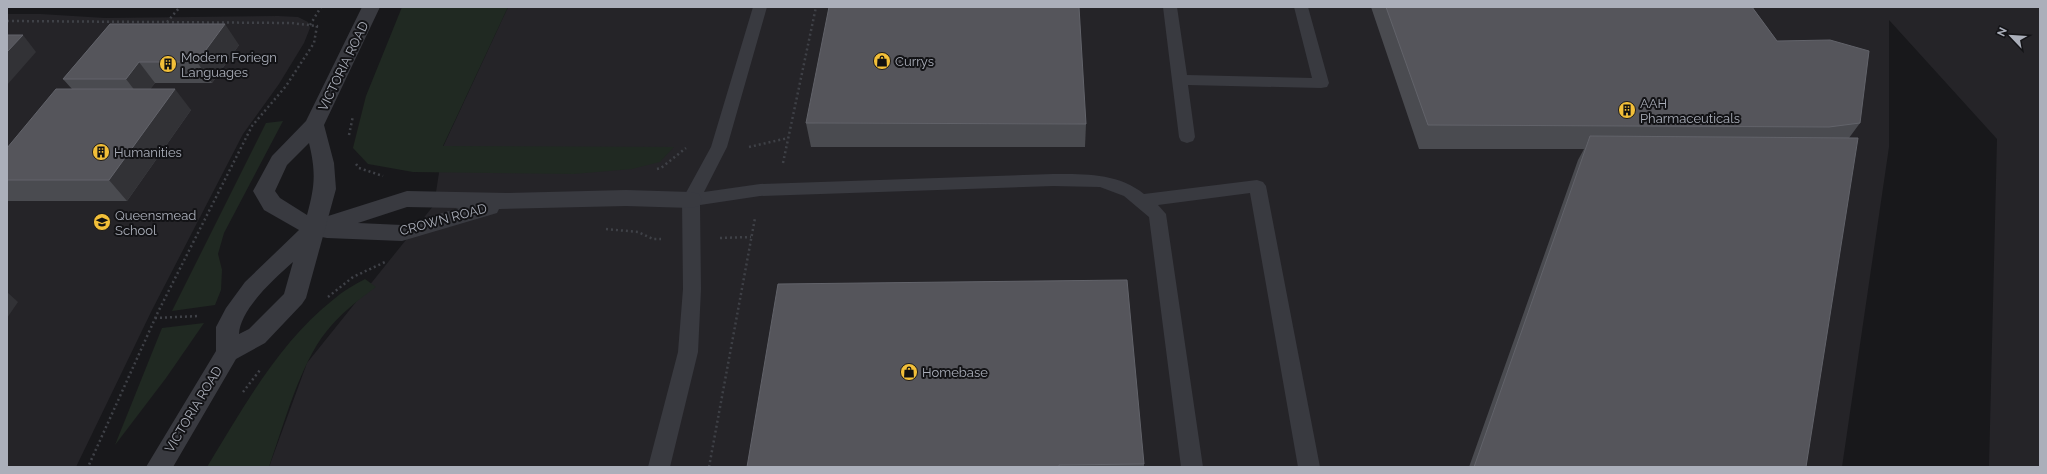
<svg xmlns="http://www.w3.org/2000/svg" width="2047" height="474" font-family="Raleway,sans-serif">
<rect width="100%" height="100%" fill="#18181b"/>
<g fill="#252428">
<polygon points="508,7 2040,7 2040,467 1989,467 1997,139 1889,20 1889,147 1842,467 269,467 307,363 434,205 443,147"/>
<polygon points="7,14 41,14 105,18 278,16 298,17 308,22 310,28 304,43 279,84 243,134 152,310 76,467 7,467"/>
</g>
<g fill="#202922">
<polygon points="402,7 508,7 443,146 674,147 660,162 632,169 574,174 413,172 368,164 353,148 366,96"/>
<polygon points="283,121 224,233 218,254 222,270 221,290 215,305 172,311 266,123"/>
<path d="M365,279L376,287C358,300 340,314 326,332C300,364 283,427 269,467H207C243,408 279,342 334,299C343,291 354,285 365,279Z"/>
<polygon points="204,323 166,378 115,445 162,328"/>
</g>
<g fill="none" stroke-linecap="round" stroke-linejoin="round">
<g stroke="#3f4147" stroke-width="2.5" stroke-dasharray="2 3" stroke-linecap="butt">
<polyline points="7,21 291,23 317,26 314,43 286,86 252,126 158,312 88,467"/>
<polyline points="167,22 180,7"/>
<polyline points="310,25 321,7"/>
<polyline points="349,135 353,116"/>
<polyline points="749,147 788,138"/>
<polyline points="783,163 816,7"/>
<polyline points="356,164 359,168 383,176"/>
<polyline points="657,169 661,168 686,148"/>
<polyline points="606,229 638,232 653,239 661,239"/>
<polyline points="720,238 751,237"/>
<polyline points="328,297 353,277 385,262"/>
<polyline points="155,318 199,316"/>
<polyline points="243,392 260,370"/>
<polyline points="709,467 755,218"/>
</g>
<g fill="#393a40" fill-rule="evenodd">
<path d="M753,7H767L727,147L704,192L760,184L1053,174C1085,174 1118,173 1144,194L1257,180L1263,182L1266,186L1320,467H1298L1250,193L1158,205L1166,214L1203,467H1181L1149,217L1124,196L1100,187L1053,186L760,196L700,205L701,289L698,352L670,467H648L678,352L683,289L682,200L711,147Z"/>
<polygon points="1163,7 1177,7 1187,75 1312,78 1294,7 1308,7 1329,83 1327,87 1321,88 1188,85 1195,137 1193,141 1187,143 1181,141 1179,137"/>
</g>
<path fill="#393a40" fill-rule="evenodd" d="M626,190L691,192L699,194L702,200L699,206L691,208L626,206L499,209L497,213L402,241L327,238C320,236 314,237 306,235L303,229L306,223L407,191L507,193ZM407,207L459,208L402,225L358,223Z"/>
<path fill="#393a40" fill-rule="evenodd" d="M362,7H380L324,125L334,163L336,189L306,298L302,304L265,343L236,359L173,467H146L216,351V327L226,308L245,282L299,230L264,210L253,191L272,156L306,121ZM309,143C316,172 315,186 307,215L280,198L275,191L287,165ZM293,262L284,294L249,329L239,334C240,309 275,278 293,262Z"/>
</g>
<g fill="#4a4b50">
<polygon points="1371,7 1752,7 1777,41 1860,123 1849,138 1806,467 1469,467 1578,160 1584,149 1419,149"/>
<polygon points="110,24 239,45 212,83 155,83 150,89 191,110 127,201 7,201 7,148 72,89 63,79"/>
<polygon points="806,123 1086,124 1085,147 811,147"/>
<polygon points="1144,464 1144,467 747,467"/>
</g>
<g fill="#323236">
<polygon points="225,24 239,45 212,83 197,62"/>
<polygon points="23,35 36,52 7,85 7,52"/>
<polygon points="139,62 155,83 142,100 126,79"/>
<polygon points="175,89 191,110 127,201 109,180"/>
<polygon points="7,292 18,302 7,318"/>
</g>
<g fill="#55555b" stroke="#62636a">
<polygon points="829,7 1079,7 1086,124 806,123"/>
<polygon points="1386,7 1752,7 1777,41 1830,40 1869,51 1860,123 1829,127 1428,125"/>
<polygon points="110,24 225,24 197,62 139,62 126,79 63,79"/>
<polygon points="7,35 23,35 7,52"/>
<polygon points="56,89 175,89 109,180 7,180 7,148"/>
<polygon points="1590,136 1858,138 1806,467 1474,467"/>
<polygon points="1127,280 1144,464 1059,465 1059,467 747,467 778,284"/>
</g>
<defs>
<g id="shop-disc" transform="scale(0.9)"><circle r="9.5" fill="#f2bf39" stroke="#131316"/><path d="M-5-2.5h2.3a2.7 3.5 0 0 1 5.4 0H5L5.5 6h-11ZM-1.5-2.5h3a1.5 2.3 0 0 0-3 0Z" fill="#111"/></g>
<g id="building-disc" transform="scale(0.9)"><circle r="9.5" fill="#f2bf39" stroke="#131316"/><path d="M-4-6H4V6H1V3H-1V6H-4ZM-2.5-4.3h1.7v1.8h-1.7ZM.8-4.3h1.7v1.8H.8ZM-2.5-1h1.7V.8h-1.7ZM.8-1h1.7V.8H.8Z" fill="#111"/></g>
<g id="school-disc" transform="scale(0.9)"><circle r="9.5" fill="#f2bf39" stroke="#131316"/><path d="M0-5L7-2L0 1L-7-2ZM-4 1L0 2.5L4 1V4Q0 6-4 4Z" fill="#111"/></g>
</defs>
<g fill-rule="evenodd">
<use href="#shop-disc" x="882" y="61"/>
<use href="#building-disc" x="168" y="64"/>
<use href="#building-disc" x="1627" y="110"/>
<use href="#building-disc" x="101" y="152"/>
<use href="#school-disc" x="102" y="222"/>
<use href="#shop-disc" x="909" y="372"/>
</g>
<g text-anchor="middle" stroke-width="4" stroke-linejoin="round" paint-order="stroke">
<g font-size="13" fill="#abafba" stroke="#131316" text-anchor="start">
<text x="181" y="62">Modern Foriegn<tspan x="181" dy="15">Languages</tspan></text>
<text x="895" y="66">Currys</text>
<text x="1640" y="108">AAH<tspan x="1640" dy="15">Pharmaceuticals</tspan></text>
<text x="114" y="157">Humanities</text>
<text x="115" y="220">Queensmead<tspan x="115" dy="15">School</tspan></text>
<text x="922" y="377">Homebase</text>
</g>
<g font-size="13" fill="#abafba" stroke="#131316">
<text transform="translate(343 66) rotate(-64)" y="5">VICTORIA ROAD</text>
<text transform="translate(443 219) rotate(-15)" y="5">CROWN ROAD</text>
<text transform="translate(193 409) rotate(-59)" y="5">VICTORIA ROAD</text>
</g>
</g>
<rect width="2047" height="474" fill="none" stroke="#abafba" stroke-width="16"/>
<g transform="translate(2011 36) rotate(295)" stroke="#131316" stroke-width="3" paint-order="stroke">
<path d="M0-3L7 15L0 10L-7 15Z" fill="#abafba"/>
<text y="-6" font-size="11" font-weight="bold" text-anchor="middle" fill="#abafba">N</text>
</g>
</svg>
